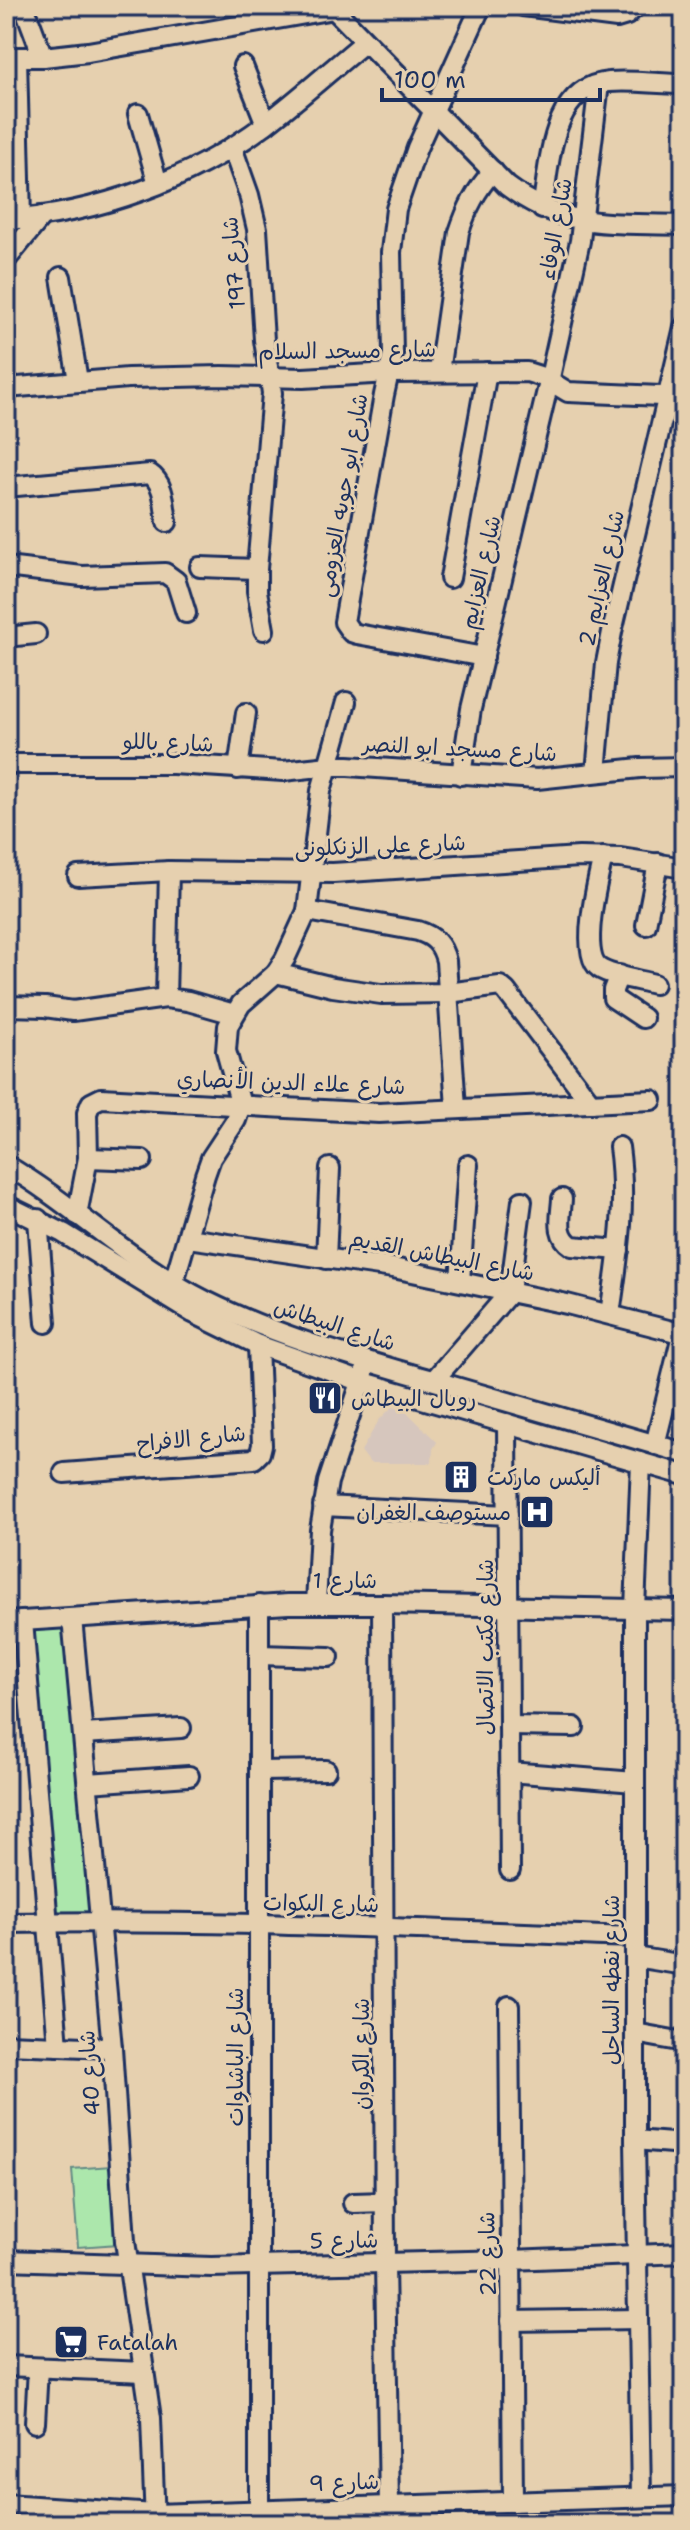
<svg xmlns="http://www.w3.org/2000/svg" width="690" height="2530" font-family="'Shantell Sans','Playpen Sans Arabic',sans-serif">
<rect width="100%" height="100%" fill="#e6d0af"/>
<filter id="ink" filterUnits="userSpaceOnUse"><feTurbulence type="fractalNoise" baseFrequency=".0125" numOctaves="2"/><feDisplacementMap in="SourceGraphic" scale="16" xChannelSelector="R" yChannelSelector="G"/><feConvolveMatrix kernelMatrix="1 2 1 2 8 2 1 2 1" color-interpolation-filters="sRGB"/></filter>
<g filter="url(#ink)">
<polygon fill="#d6c6bd" points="392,1407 403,1408 437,1442 433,1449 432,1463 370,1463 361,1451 379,1420"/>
<g fill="#ace7ac" stroke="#648b85" stroke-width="2">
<polygon points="69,1627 95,1913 54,1913 28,1630"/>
<polygon points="111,2166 118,2244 78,2247 72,2169"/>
</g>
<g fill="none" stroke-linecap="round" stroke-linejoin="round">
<g stroke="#1b2f5e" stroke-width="24">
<g id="street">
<polyline points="24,6 43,57"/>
<path d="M331,6L507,186C567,231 614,222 684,225"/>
<polyline points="481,6 417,148 396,209 391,252 393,354 384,395 344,622 351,632 357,634 484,657"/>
<polyline points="523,6 617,18 627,15 636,6"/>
<polyline points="6,57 43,57 88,52 334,9"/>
<polyline points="17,58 21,219"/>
<polyline points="243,66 266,124"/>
<polyline points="138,114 158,184"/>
<polyline points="232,147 249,195 257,229 264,340 272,393 257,569 257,591 264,630"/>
<path d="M542,209C550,165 550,87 609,82C633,80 660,84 684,84"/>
<path d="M6,220C97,214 193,179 266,124C300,98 332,69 365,42"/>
<polyline points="6,260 42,216"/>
<polyline points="61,277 78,381"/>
<path d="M439,372L459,232C467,208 476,190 493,171"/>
<polyline points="6,388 128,378 222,376 303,378 390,373 527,372 543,377 568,392 684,397"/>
<path d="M6,487L150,474C165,484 164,505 167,522"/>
<polyline points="6,567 82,576 165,573 176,581 186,613"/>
<polyline points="200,567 257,569"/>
<polyline points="450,578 487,372"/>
<polyline points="6,637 36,634"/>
<polyline points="6,764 173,764 283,771 329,766 348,766 537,779 640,768 684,767"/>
<polyline points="238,769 246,713"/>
<polyline points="596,772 606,663 612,632 684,327"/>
<polyline points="461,775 471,709 549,382 580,241 599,84"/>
<path d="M603,857C598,878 579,954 599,968C611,976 639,980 654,984"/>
<polyline points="78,876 169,871 333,873 579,857 621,858 684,868"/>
<path d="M307,911L418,931C434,936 442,944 446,961L456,1108"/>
<polyline points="646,925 658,863"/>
<polyline points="276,973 333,987 381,994 448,993 500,986 506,991 591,1103"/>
<polyline points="619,975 613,990 613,998 643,1018"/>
<polyline points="166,998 169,871"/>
<polyline points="6,1006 45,1007 73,1011 166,998 188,1001 234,1014"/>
<polyline points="88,1158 142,1160"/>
<path d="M6,1165C76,1206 133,1265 206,1301C276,1336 353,1357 428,1379C514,1404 599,1428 684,1453"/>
<path d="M562,1199C561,1217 555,1235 572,1246L619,1250"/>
<polyline points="6,1205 63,1233 193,1313 258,1345 360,1381 684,1475"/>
<polyline points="77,1215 88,1158 87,1113 91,1103 101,1098 379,1113 652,1100"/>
<polyline points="38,1219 46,1323"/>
<polyline points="188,1238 393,1268 567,1304 684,1334"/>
<polyline points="326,1259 330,1168"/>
<polyline points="460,1281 468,1165"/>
<polyline points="171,1292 205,1175 211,1158 236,1120 241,1105 226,1051 228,1026 241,1004 276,973 285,959 307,911 321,791 346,702"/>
<path d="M610,1314C618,1258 627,1204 619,1147"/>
<polyline points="434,1380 510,1292 522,1201"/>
<polyline points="507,1423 510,1870"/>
<polyline points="655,1445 684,1327"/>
<polyline points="641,1462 635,1609 635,2140 641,2497"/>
<polyline points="64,1473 254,1459 260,1453 262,1445 258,1345"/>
<polyline points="323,1506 508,1515"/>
<polyline points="316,1604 320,1530 328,1482 364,1373"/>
<polyline points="382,1604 385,2263 389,2505"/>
<polyline points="259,1605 259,2509"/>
<polyline points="72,1618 112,2048 125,2241 151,2418 155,2524"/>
<polyline points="23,1621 58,2046"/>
<polyline points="6,1622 288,1604 382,1604 684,1610"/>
<polyline points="259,1655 329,1657"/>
<polyline points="509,1726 574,1727"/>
<polyline points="83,1734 181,1728"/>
<polyline points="259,1771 326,1770"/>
<polyline points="509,1772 635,1782"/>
<polyline points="88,1783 189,1776"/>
<path d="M6,1923C216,1919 426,1930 635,1937"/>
<polyline points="635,1957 684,1965"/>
<polyline points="509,2006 513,2502"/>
<polyline points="635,2033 684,2042"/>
<polyline points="6,2044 112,2048"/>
<polyline points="635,2140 684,2144"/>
<polyline points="353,2203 385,2202"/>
<polyline points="6,2260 211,2267 511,2260 684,2253"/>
<polyline points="511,2321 638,2319"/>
<polyline points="6,2366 144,2372"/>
<polyline points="35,2423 38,2368"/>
<polyline points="6,2504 155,2514 684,2496"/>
</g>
</g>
<use href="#street" stroke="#e6d0af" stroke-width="18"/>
</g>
</g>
<defs>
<g id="restaurant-square" transform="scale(1.8)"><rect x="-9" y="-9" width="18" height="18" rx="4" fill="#1b2f5e" stroke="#e6d0af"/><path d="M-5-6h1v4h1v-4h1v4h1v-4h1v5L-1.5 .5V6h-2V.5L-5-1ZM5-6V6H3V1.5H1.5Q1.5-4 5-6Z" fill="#fff"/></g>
<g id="building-square" transform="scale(1.8)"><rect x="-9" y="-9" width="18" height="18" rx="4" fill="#1b2f5e" stroke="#e6d0af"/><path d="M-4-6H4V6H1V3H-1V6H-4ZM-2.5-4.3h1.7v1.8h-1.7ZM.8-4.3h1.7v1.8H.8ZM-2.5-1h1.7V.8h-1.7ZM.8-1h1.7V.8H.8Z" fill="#fff"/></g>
<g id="hospital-square" transform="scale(1.8)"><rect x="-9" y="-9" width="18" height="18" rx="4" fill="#1b2f5e" stroke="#e6d0af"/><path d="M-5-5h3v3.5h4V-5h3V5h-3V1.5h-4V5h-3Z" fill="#fff"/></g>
<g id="supermarket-square" transform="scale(1.8)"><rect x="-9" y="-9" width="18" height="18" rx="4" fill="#1b2f5e" stroke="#e6d0af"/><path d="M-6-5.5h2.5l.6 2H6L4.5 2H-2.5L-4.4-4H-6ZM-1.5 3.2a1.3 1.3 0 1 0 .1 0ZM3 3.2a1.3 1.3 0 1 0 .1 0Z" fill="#fff"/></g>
</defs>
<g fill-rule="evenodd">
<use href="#restaurant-square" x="325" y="1398"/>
<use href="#building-square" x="461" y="1477"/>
<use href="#hospital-square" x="537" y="1512"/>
<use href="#supermarket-square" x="71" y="2342"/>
</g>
<g text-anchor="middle" stroke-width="6" stroke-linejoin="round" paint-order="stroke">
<g font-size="22" fill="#1b2f5e" stroke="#e6d0af">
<text transform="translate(555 229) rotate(-80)" y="8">شارع الوفاء</text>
<text transform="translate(233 263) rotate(-95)" y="8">شارع 197</text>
<text transform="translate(347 350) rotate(-1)" y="8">شارع مسجد السلام</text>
<text transform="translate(342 495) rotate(-80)" y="8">شارع ابو جوبه العزومى</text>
<text transform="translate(480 572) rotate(-77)" y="8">شارع العزايم</text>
<text transform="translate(601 578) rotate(-77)" y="8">شارع العزايم 2</text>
<text transform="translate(168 742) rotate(2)" y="8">شارع باللو</text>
<text transform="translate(460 748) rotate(3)" y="8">شارع مسجد ابو النصر</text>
<text transform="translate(380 845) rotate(-2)" y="8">شارع على الزنكلونى</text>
<text transform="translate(291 1082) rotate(2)" y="8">شارع علاء الدين الأنصاري</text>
<text transform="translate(442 1255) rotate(11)" y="8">شارع البيطاش القديم</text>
<text transform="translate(335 1324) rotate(18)" y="8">شارع البيطاش</text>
<text transform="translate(191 1438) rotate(-6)" y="8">شارع الافراح</text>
<text x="345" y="1588">شارع 1</text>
<text transform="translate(485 1647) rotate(-90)" y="8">شارع مكتب الاتصال</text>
<text transform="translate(321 1903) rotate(1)" y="8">شارع البكوات</text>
<text transform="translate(611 1980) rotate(-90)" y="8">شارع نقطه الساحل</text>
<text transform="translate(361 2054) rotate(-90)" y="8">شارع الكروان</text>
<text transform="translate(235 2057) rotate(-90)" y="8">شارع الباشاوات</text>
<text transform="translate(89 2073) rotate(-94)" y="8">شارع 40</text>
<text transform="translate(344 2240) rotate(-1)" y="8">شارع 5</text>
<text transform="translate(487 2254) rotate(-91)" y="8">شارع 22</text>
<text transform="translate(344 2482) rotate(-2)" y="8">شارع 9</text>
</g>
<g font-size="22" fill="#1b2f5e" stroke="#e6d0af" text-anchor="start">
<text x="351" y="1406">رويال البيطاش</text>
<text x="487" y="1485">أليكس ماركت</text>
<text x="511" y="1520" text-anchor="end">مستوصف الغفران</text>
<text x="97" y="2350">Fatalah</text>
</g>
</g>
<rect width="690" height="2530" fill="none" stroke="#e6d0af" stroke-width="32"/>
<rect x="16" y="16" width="658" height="2498" fill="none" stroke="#1b2f5e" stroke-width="3" filter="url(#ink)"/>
<path d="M382 88v12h218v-12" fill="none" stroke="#1b2f5e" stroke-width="4"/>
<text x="394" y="88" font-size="24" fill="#1b2f5e" stroke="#e6d0af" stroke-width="6" paint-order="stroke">100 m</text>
</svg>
